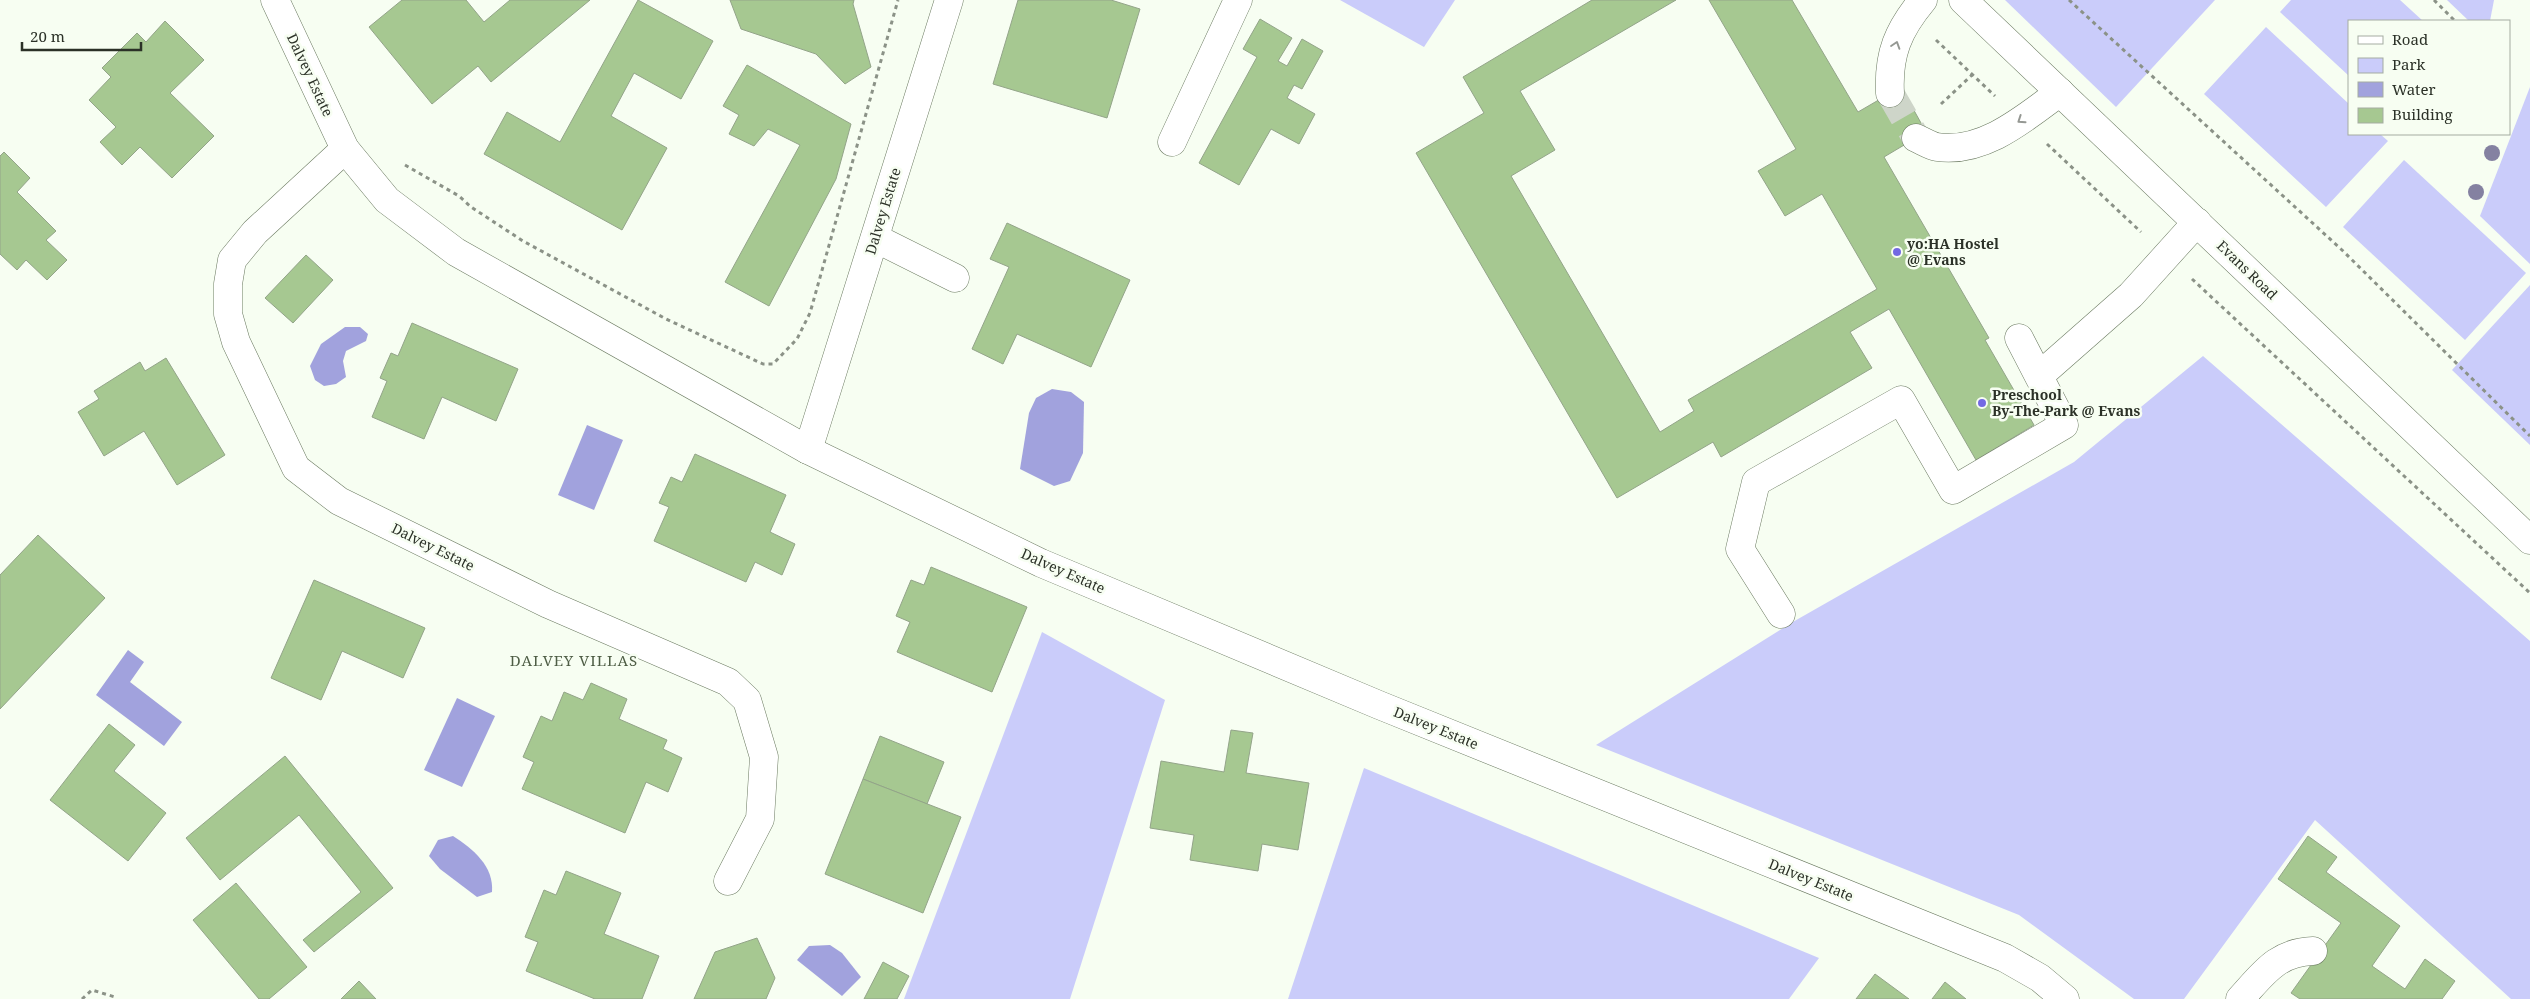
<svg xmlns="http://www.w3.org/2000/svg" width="2530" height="999" font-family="'Noto Serif',serif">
<rect width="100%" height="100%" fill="#f7fef2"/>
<g fill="#caccfa">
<polygon points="1340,0 1455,0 1424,47"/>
<polygon points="2005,0 2215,0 2116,107"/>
<polygon points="2291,0 2400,0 2423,21 2349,21 2349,76 2280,12"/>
<polygon points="2447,0 2494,0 2490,21 2469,21"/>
<polygon points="2266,27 2349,104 2349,134 2380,134 2388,141 2326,207 2204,94"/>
<polygon points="2530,87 2530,264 2480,216"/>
<polygon points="2404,160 2526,273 2465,340 2343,227"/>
<polygon points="2530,285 2530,445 2452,370"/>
<polygon points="2203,356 2530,641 2530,999 2511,999 2315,820 2184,999 2134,999 2019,915 1596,745 1791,623 2074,462"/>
<polygon points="1042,632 1165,700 1070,999 904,999"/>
<polygon points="1364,768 1819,958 1789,999 1288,999"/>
</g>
<g fill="#a1a2dd">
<polygon points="345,327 360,327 368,334 366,341 346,351 343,361 346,377 336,384 324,386 315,380 310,366 321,344"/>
<polygon points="1052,389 1071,392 1084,402 1083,453 1070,481 1054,486 1020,469 1029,413 1036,398"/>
<polygon points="587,425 623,440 594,510 558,495"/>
<polygon points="128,650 144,662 130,682 182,722 164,746 96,695"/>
<polygon points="457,698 495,716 462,787 424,770"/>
<path d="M453,836C473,849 494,866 492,892L477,897L440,869L429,856L438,840Z"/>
<polygon points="830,945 842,953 861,977 842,996 797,960 809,946"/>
</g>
<g fill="#a6c891" stroke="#93a489">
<polygon points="402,0 466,0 484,22 510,0 590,0 491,82 478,66 432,104 369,27"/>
<polygon points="638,0 713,41 681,99 634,73 611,116 667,148 622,230 484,154 507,112 560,142"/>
<polygon points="730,0 854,0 853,4 871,67 845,84 816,54 741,29"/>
<polygon points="1018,0 1111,0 1140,9 1107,118 993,84"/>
<polygon points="1592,0 1676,0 1520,91 1555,150 1511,176 1660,432 1694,411 1688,400 1877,289 1822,194 1785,216 1758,171 1796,149 1709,0 1792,0 1858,112 1901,87 1926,132 1884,157 1989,338 1985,340 2034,425 1976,460 1889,309 1850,332 1872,368 1721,457 1713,442 1617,498 1416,153 1484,113 1463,77"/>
<polygon points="1260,19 1292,38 1278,61 1287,66 1302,39 1323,51 1302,89 1294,85 1287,98 1315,114 1299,144 1271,129 1239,185 1199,163 1257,57 1243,49"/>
<polygon points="165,21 204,60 170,93 214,136 172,178 140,147 122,165 100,142 116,127 89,100 111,77 102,68 137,33 146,42"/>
<polygon points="747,65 851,124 836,179 769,306 725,282 800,145 768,129 754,146 729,134 739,115 723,106"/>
<polygon points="4,152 30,178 17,192 56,231 46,240 67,260 47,280 26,260 17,270 0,254 0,156"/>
<polygon points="1007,223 1130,280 1091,367 1017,334 1003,364 972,349 1009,267 990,259"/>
<polygon points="306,255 333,280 293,323 265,298"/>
<polygon points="412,323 518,369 496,421 442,397 424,439 372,417 387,381 380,378 391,353 398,356"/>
<polygon points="166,358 225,455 177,485 144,431 104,456 78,412 99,399 94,391 140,362 145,371"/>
<polygon points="695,454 786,495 770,532 795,544 782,575 755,562 746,582 654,541 669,507 659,503 671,477 682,482"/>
<polygon points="38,535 105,598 0,709 0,575"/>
<polygon points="931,567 1027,607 992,692 897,652 910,622 896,616 911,580 924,585"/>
<polygon points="314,580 425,628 403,678 342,651 321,700 271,678"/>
<polygon points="591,683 627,699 619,719 667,740 663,749 682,758 668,792 646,782 625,833 522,789 534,762 523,757 541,716 552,721 564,692 583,700"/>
<polygon points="109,724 135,745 114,771 166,813 128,861 50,800"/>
<polygon points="1231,730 1253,733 1246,773 1309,783 1298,850 1262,844 1258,871 1190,860 1194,835 1150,828 1161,761 1224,772"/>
<polygon points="880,736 944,762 927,804 863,779"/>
<polygon points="285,756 393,888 314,952 303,940 361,892 299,815 220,880 186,838"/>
<polygon points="863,779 961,817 923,913 825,874"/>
<polygon points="2308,836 2337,857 2326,872 2400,926 2372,966 2405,989 2425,959 2455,981 2442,999 2300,999 2291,993 2341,923 2278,879"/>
<polygon points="566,871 621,893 604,934 659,956 642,999 595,999 526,971 538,942 525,937 544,890 556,895"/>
<polygon points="236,883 307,967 269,999 259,999 193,920"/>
<polygon points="757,938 775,978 766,999 694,999 715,952"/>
<polygon points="883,962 909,976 897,999 864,999"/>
<polygon points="1875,974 1909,999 1856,999"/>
<polygon points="359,981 376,999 341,999"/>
<polygon points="1945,982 1966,999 1932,999"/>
</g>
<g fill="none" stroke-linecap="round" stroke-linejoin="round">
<polyline stroke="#ced5c9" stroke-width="28" stroke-dasharray="28 14" stroke-linecap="butt" points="1890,93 1916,138"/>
<g stroke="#6b7a61" stroke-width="29">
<g id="minor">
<polyline points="275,0 345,149 387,200 456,252 808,450 1041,563 1379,705 2005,958 2040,978 2065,999"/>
<polyline points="1963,0 2530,540"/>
<path d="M1890,93C1888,54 1898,30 1923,0"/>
<path d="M1916,138C1923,141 1931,146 1937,147C1984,154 2026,117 2060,92"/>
<polyline points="1172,142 1238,0"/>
<polyline points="345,149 255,232 232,260 228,284 228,314 236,342 296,468 339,501 548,604 728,682 747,700 764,757 760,819 728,881"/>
<polyline points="875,238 955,278"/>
<polyline points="2040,375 2131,295 2197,222"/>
<polyline points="808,450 949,0"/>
<polyline points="1781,614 1740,549 1756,482 1901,400 1953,490 2064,425 2019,338"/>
<path d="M2240,999C2263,974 2277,952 2313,951"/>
</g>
</g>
<g stroke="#8b9287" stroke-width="3" stroke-dasharray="4 4" stroke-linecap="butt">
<polyline points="2069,0 2342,250 2530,436"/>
<polyline points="2434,0 2455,21"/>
<polyline points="1936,40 1995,96"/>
<polyline points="1941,104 1972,75"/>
<polyline points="2047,144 2141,232"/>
<polyline points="405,165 459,196 471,207 523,241 666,319 763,364 773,364 797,339 810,313 898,0"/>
<polyline points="2192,279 2530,593"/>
<polyline points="82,999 92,990 115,997 116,999"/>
</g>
<use href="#minor" stroke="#fff" stroke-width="28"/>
</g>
<g fill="#8481a1">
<circle cx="2492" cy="153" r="8"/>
<circle cx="2476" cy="192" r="8"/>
</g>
<defs><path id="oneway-chevron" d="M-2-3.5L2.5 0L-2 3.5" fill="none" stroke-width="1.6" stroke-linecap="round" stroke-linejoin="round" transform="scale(1.25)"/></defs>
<g stroke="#959893">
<use href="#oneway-chevron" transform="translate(1896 45) rotate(-72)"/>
<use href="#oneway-chevron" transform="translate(2021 120) rotate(146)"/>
</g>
<g fill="#7369e3" stroke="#f7fef2" stroke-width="2">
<circle cx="1897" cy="252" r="5"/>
<circle cx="1982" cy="403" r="5"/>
</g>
<g text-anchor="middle" stroke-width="5" stroke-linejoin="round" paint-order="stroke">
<g font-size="14" fill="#2b3127" stroke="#f7fef2">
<text transform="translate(310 75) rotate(65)" y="5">Dalvey Estate</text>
<text transform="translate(883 211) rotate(-73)" y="5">Dalvey Estate</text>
<text transform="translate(2247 270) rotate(44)" y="5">Evans Road</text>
<text transform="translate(433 547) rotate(26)" y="5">Dalvey Estate</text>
<text transform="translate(1063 571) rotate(24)" y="5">Dalvey Estate</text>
<text transform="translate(1436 728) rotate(22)" y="5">Dalvey Estate</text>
<text transform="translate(1811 880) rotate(22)" y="5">Dalvey Estate</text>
</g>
<g font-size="14" font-weight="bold" fill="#2b3127" stroke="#f7fef2" text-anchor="start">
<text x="1907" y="249">yo:HA Hostel<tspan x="1907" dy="16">@ Evans</tspan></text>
<text x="1992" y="400">Preschool<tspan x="1992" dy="16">By-The-Park @ Evans</tspan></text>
</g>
<g font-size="15" letter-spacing="1" fill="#4e5d45" stroke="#f7fef2">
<text x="574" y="666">DALVEY VILLAS</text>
</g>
</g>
<rect x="2348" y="20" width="162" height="115" fill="#f7fef2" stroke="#a5aca1"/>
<rect x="2358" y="36" width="25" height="8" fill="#ffffff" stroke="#a5aca1"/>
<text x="2392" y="45" font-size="15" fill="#2b3127">Road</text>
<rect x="2358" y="58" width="25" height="15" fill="#caccfa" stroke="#a5aca1"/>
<text x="2392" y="70" font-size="15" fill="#2b3127">Park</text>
<rect x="2358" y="82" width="25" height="15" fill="#a1a2dd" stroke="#a5aca1"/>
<text x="2392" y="95" font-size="15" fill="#2b3127">Water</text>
<rect x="2358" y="108" width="25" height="15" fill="#a6c891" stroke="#a5aca1"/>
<text x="2392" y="120" font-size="15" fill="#2b3127">Building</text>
<path d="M22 42v8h119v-8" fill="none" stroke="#2b3127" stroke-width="2.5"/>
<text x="30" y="42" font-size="15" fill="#2b3127" stroke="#f7fef2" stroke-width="4" paint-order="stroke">20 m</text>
</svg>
